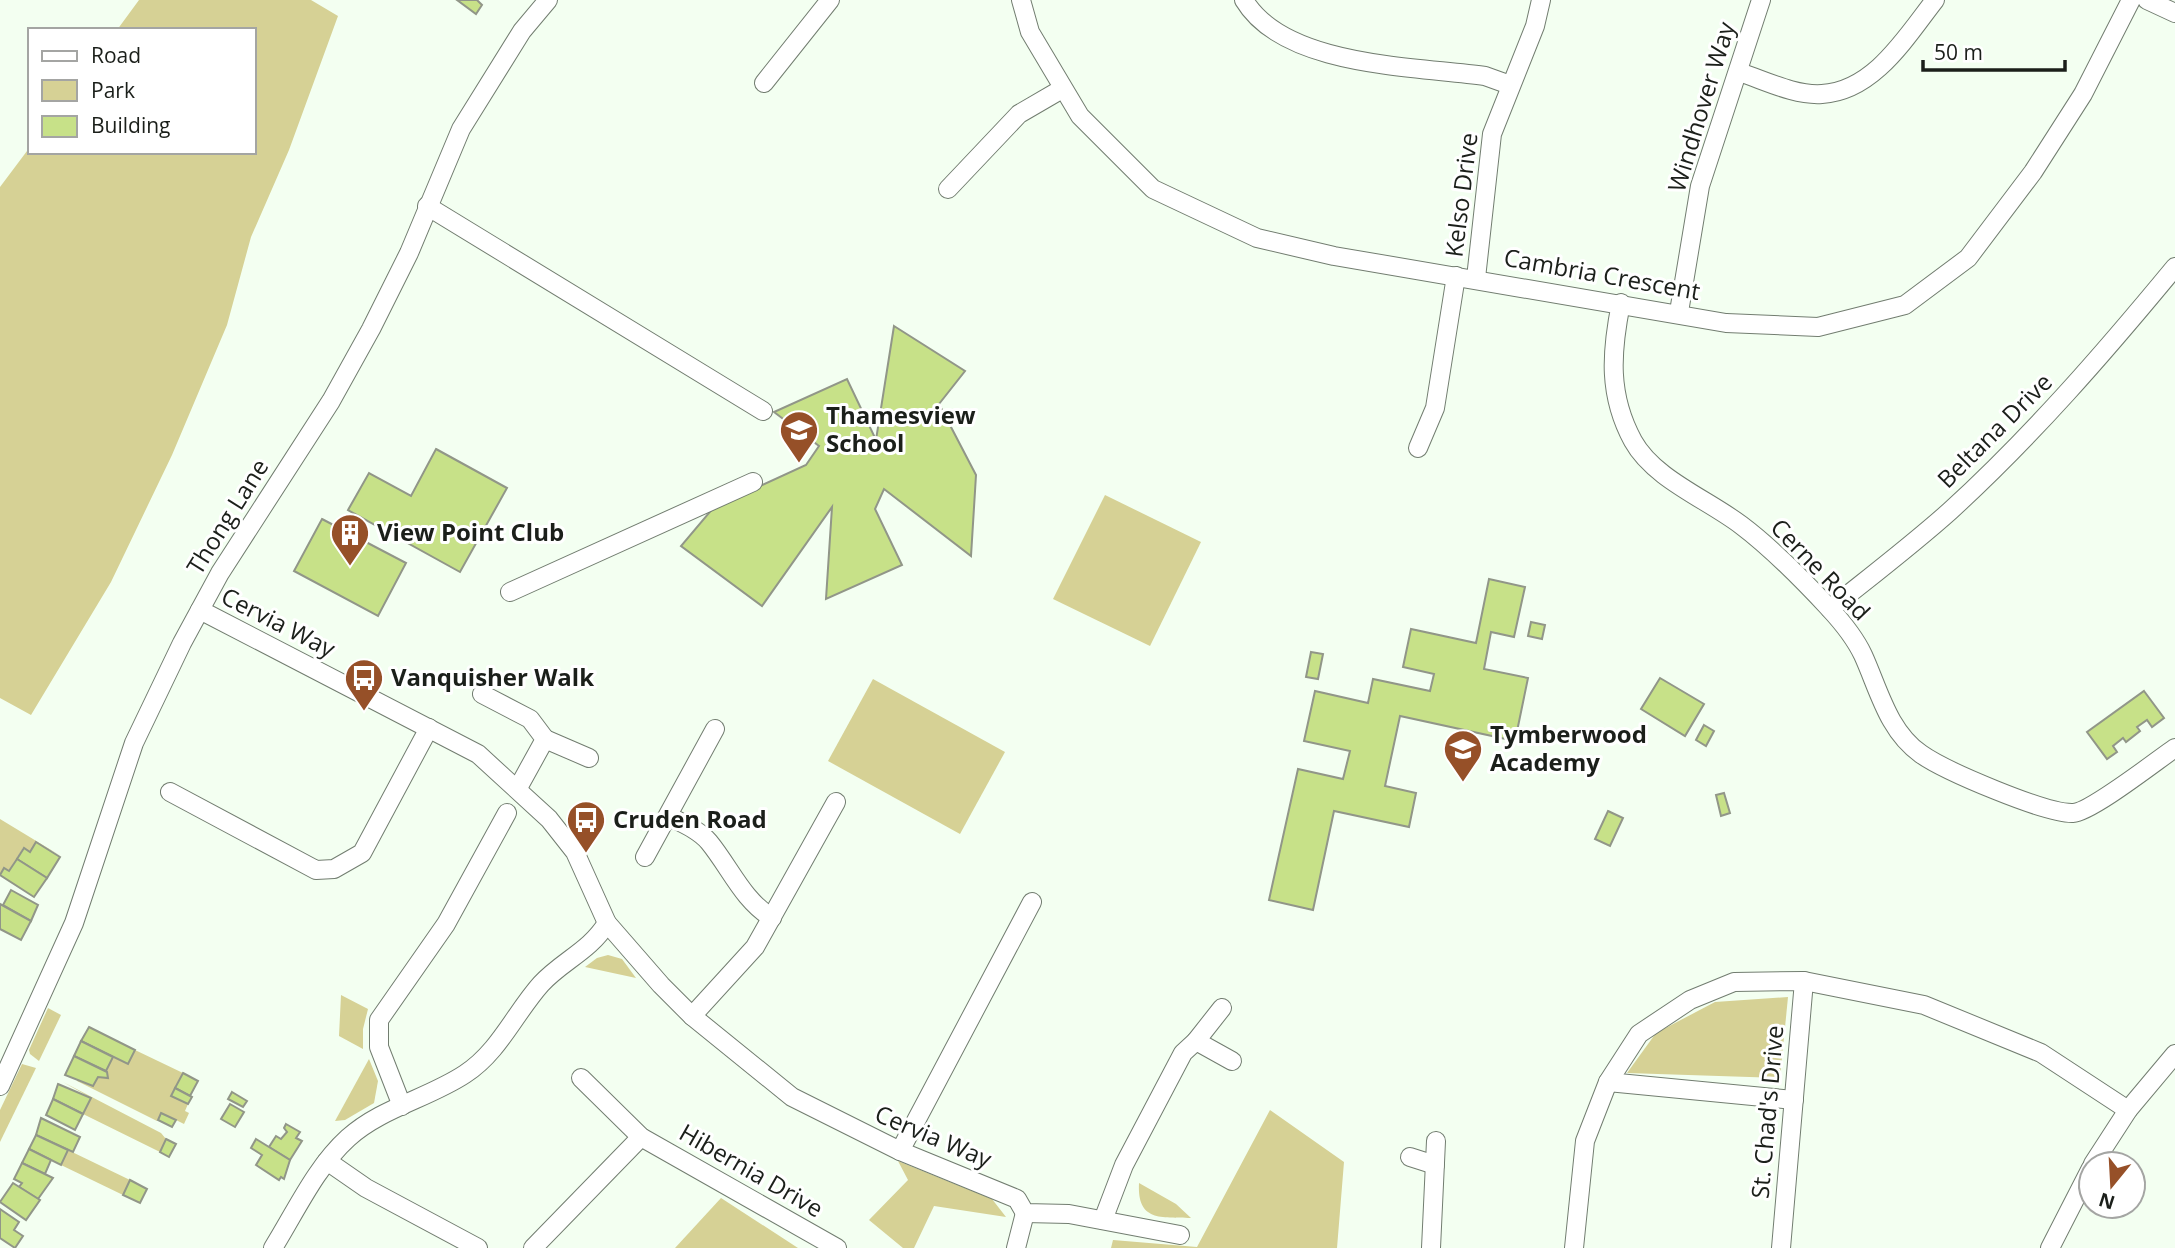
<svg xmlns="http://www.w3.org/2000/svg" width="2175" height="1248" font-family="'Open Sans',sans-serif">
<rect width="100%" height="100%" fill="#f3fff1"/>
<g fill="#d6d195">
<polygon points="139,0 311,0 338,16 289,150 251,237 227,325 172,455 111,582 31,715 0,698 0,187 30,147 30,152 254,152 254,30 117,30"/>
<polygon points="1105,495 1201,542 1150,646 1053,599"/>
<polygon points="873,679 1005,752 960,834 828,761"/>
<polygon points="0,819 61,856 36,842 30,852 23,848 9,871 4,869 0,874"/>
<polygon points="608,955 622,959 636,978 585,967 597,958"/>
<polygon points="341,995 368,1009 363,1029 363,1049 339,1036"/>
<polygon points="1788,997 1780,1078 1627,1073 1656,1033 1715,1002"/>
<polygon points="48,1008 61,1015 39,1061 30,1054 29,1050"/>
<polygon points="135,1050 183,1073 171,1095 188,1104 185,1111 189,1113 184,1124 162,1113 157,1121 77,1081 78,1078 93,1086 98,1077 108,1078 106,1071 113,1057 128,1064"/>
<polygon points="369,1059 378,1081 374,1103 345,1120 335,1121"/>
<polygon points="22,1064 36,1068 0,1142 0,1110"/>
<polygon points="63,1082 161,1133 166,1139 160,1152 83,1114 91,1098"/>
<polygon points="1270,1110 1344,1162 1337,1248 1111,1248 1113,1240 1197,1247"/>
<polygon points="68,1150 130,1180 123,1195 61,1165"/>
<polygon points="898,1161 992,1199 1006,1217 934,1206 914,1248 903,1248 869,1220 908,1180"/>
<path d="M1139,1183L1176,1204L1191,1218C1161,1217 1137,1222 1139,1183Z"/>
<polygon points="721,1198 798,1248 675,1248"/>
</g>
<g fill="#c7e188" stroke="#919688" stroke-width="2">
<polygon points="457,0 477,0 482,5 476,14"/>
<polygon points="894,326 965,371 939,404 976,475 971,556 884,489 875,509 902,565 826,599 832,507 762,606 681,546 714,507 806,465 819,446 774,412 847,379 876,440"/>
<polygon points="436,449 507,488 460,572 348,510 369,473 411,496"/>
<polygon points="322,519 406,563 378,616 294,571"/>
<polygon points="1489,579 1525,587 1514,637 1491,632 1484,669 1528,678 1515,741 1400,716 1385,786 1416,793 1409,827 1334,811 1313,910 1269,900 1298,769 1343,779 1350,751 1304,741 1315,691 1368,703 1373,679 1430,691 1434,674 1403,667 1411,629 1476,643"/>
<polygon points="1531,622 1545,625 1542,639 1528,636"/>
<polygon points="1311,652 1323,654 1318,679 1306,677"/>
<polygon points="1660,678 1704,704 1685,736 1641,709"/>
<polygon points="2144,691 2164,718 2152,727 2147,720 2137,727 2140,731 2126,742 2123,738 2113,746 2117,752 2107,759 2087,732"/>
<polygon points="1704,725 1714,731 1706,746 1696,740"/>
<polygon points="1724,793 1730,813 1721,816 1716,795"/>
<polygon points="1608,811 1623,818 1610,846 1595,839"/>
<polygon points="36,842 60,857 47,878 17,859 24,848 30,852"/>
<polygon points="17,859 47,878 34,897 0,875 4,868 9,871"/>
<polygon points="11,890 38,905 31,921 3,905"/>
<polygon points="0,904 31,921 21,940 0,929"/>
<polygon points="89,1027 135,1050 128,1064 81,1041"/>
<polygon points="81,1041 113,1057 106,1071 74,1056"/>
<polygon points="74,1056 107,1072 108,1078 98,1077 93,1086 65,1075"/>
<polygon points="183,1073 198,1081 190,1096 175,1088"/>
<polygon points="58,1084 91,1098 83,1114 53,1099"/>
<polygon points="175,1088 192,1097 188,1104 171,1096"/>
<polygon points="232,1092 247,1101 243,1107 228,1099"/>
<polygon points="53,1099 83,1114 75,1130 46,1115"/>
<polygon points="230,1104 244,1112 235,1127 221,1119"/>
<polygon points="161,1113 176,1120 172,1127 158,1120"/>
<polygon points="41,1118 80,1137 73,1152 36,1135"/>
<polygon points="286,1124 300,1132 296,1138 302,1141 290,1160 269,1147 276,1136 281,1139 287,1132 284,1128"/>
<polygon points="36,1135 68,1150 61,1165 29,1149"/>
<polygon points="166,1139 176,1144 169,1157 160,1152"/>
<polygon points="256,1139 290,1160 284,1179 281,1177 279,1180 256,1165 262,1155 251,1148"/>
<polygon points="29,1149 51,1160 45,1174 22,1163"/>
<polygon points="22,1163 53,1178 38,1199 19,1187 22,1183 14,1179"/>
<polygon points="130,1180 147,1189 140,1203 123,1195"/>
<polygon points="13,1183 40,1200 26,1220 0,1202"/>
<polygon points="0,1209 19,1222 14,1230 23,1236 15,1248 0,1238"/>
</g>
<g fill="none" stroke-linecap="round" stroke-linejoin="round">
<g stroke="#727d70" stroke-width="20">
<g id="street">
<polyline points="1021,0 1030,32 1080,116 1153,189 1257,238 1334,256 1726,323 1818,327 1905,305 1968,258 2033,172 2083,94 2131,0"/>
<path d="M1244,0C1284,67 1414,66 1485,76L1510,85"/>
<polyline points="2147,0 2175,13"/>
<path d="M1739,72C1764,80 1795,96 1822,94C1874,91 1906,37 1935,0"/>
<polyline points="764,83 830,0"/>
<polyline points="948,189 1019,114 1062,89"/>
<polyline points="427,206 763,411"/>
<polyline points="1476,278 1492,134 1535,26 1541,0"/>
<path d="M1621,303C1611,353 1608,395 1633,441C1654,479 1707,499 1741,525C1773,549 1802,579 1829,608C1842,622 1855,638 1863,655C1879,690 1888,731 1921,754C1945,771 2046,814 2073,813C2091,812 2156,761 2175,748"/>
<polyline points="1679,312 1700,186 1761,0"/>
<polyline points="1418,448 1435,408 1456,276"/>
<polyline points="510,592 753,482"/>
<path d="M1830,609C1870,577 1912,545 1950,511C2032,436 2104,353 2175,267"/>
<polyline points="200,610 478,754 549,819 575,852 607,923 661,985 692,1016 792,1097 900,1151 1017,1199 1025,1213 1069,1214 1180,1235"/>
<polyline points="482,694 530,719 545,739 518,788"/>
<polyline points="545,739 589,758"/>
<polyline points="170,792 316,870 334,869 362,853 429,728"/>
<path d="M668,816C682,823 699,830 709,842C731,869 742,899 772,918"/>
<polyline points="645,857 715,729"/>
<polyline points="692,1016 755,947 836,802"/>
<polyline points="1196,1041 1222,1008"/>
<polyline points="581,1078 641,1137 837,1248"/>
<polyline points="1608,1082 1794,1100"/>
<polyline points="0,1086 74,923 134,743 182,643 220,573 331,401 371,329 409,253 461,129 522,31 548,0"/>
<polyline points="402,1106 379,1047 379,1020 446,924 507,813"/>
<polyline points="900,1151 1032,902"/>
<polyline points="1410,1157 1435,1165"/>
<polyline points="327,1161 366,1188 478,1248"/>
<polyline points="2093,1164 2128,1110 2175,1054"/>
<polyline points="1103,1220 1124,1165 1183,1053 1196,1041 1232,1061"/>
<path d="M273,1248C296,1211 316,1167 348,1138C381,1108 429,1098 465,1074C499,1052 515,1013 541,984C562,961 590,951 607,923"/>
<polyline points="533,1248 641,1137"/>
<polyline points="1016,1248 1025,1213"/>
<polyline points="1431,1248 1436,1141"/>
<polyline points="1574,1248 1585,1141 1608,1082 1639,1034 1690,1000 1734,982 1804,981 1924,1005 2041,1053 2128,1110"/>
<polyline points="1781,1248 1804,981"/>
<polyline points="2050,1248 2091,1168"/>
</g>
</g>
<use href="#street" stroke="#fff" stroke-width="18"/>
</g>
<defs>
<g id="school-pin" transform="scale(2.0125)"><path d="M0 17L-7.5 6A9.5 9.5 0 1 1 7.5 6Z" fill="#965028" stroke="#fff"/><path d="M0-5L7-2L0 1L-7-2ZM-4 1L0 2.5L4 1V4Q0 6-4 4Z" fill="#fff"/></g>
<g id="building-pin" transform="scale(2.0125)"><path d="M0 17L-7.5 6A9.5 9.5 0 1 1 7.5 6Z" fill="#965028" stroke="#fff"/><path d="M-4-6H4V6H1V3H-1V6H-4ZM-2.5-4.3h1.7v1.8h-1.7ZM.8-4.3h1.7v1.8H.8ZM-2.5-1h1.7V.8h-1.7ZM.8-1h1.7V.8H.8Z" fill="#fff"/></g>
<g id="bus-pin" transform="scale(2.0125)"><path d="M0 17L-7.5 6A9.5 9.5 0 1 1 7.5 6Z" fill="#965028" stroke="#fff"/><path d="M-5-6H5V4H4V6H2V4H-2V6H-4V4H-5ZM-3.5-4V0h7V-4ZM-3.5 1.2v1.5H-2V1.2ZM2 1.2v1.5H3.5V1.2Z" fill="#fff"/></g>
</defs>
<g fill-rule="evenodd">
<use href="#school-pin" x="799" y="430"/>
<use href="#building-pin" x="350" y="533"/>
<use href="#bus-pin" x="364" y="678"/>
<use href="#school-pin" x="1463" y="749"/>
<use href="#bus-pin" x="586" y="820"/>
</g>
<g text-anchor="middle" stroke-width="6" stroke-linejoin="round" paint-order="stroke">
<g font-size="24" fill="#1b1f1a" stroke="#fff">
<text transform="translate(1702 107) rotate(-73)" y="8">Windhover Way</text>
<text transform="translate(1462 195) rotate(-83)" y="8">Kelso Drive</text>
<text transform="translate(1602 275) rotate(10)" y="8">Cambria Crescent</text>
<text transform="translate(1995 431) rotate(-45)" y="8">Beltana Drive</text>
<text transform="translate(228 517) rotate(-58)" y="8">Thong Lane</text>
<text transform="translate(1820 570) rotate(46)" y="8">Cerne Road</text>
<text transform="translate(278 623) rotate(27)" y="8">Cervia Way</text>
<text transform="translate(1768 1112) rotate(-85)" y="8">St. Chad's Drive</text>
<text transform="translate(933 1137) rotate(23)" y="8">Cervia Way</text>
<text transform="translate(751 1171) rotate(30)" y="8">Hibernia Drive</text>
</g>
<g font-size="24" font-weight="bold" fill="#1b1f1a" stroke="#fff" text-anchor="start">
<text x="826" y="424">Thamesview<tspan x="826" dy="28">School</tspan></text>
<text x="377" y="541">View Point Club</text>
<text x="391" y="686">Vanquisher Walk</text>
<text x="1490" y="743">Tymberwood<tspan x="1490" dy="28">Academy</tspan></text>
<text x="613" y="828">Cruden Road</text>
</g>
</g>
<rect x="28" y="28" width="228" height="126" fill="#ffffff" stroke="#a4a5a3" stroke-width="2"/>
<rect x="42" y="51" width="35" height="10" fill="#ffffff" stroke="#a4a5a3" stroke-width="2"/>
<text x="91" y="63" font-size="21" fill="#1b1f1a">Road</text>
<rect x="42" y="80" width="35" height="21" fill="#d6d195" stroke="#a4a5a3" stroke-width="2"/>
<text x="91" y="98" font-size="21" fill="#1b1f1a">Park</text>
<rect x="42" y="116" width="35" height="21" fill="#c7e188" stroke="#a4a5a3" stroke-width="2"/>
<text x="91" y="133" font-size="21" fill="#1b1f1a">Building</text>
<g transform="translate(2112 1185) rotate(198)"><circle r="33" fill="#ffffff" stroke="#a4a5a3" stroke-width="2"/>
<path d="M0-5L12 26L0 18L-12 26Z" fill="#965028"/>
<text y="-10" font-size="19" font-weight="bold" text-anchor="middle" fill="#1b1f1a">N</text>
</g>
<path d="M1923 60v10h142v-10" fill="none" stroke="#1b1f1a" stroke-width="3.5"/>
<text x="1934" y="60" font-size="21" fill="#1b1f1a" stroke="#ffffff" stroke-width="5" paint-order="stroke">50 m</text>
</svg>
